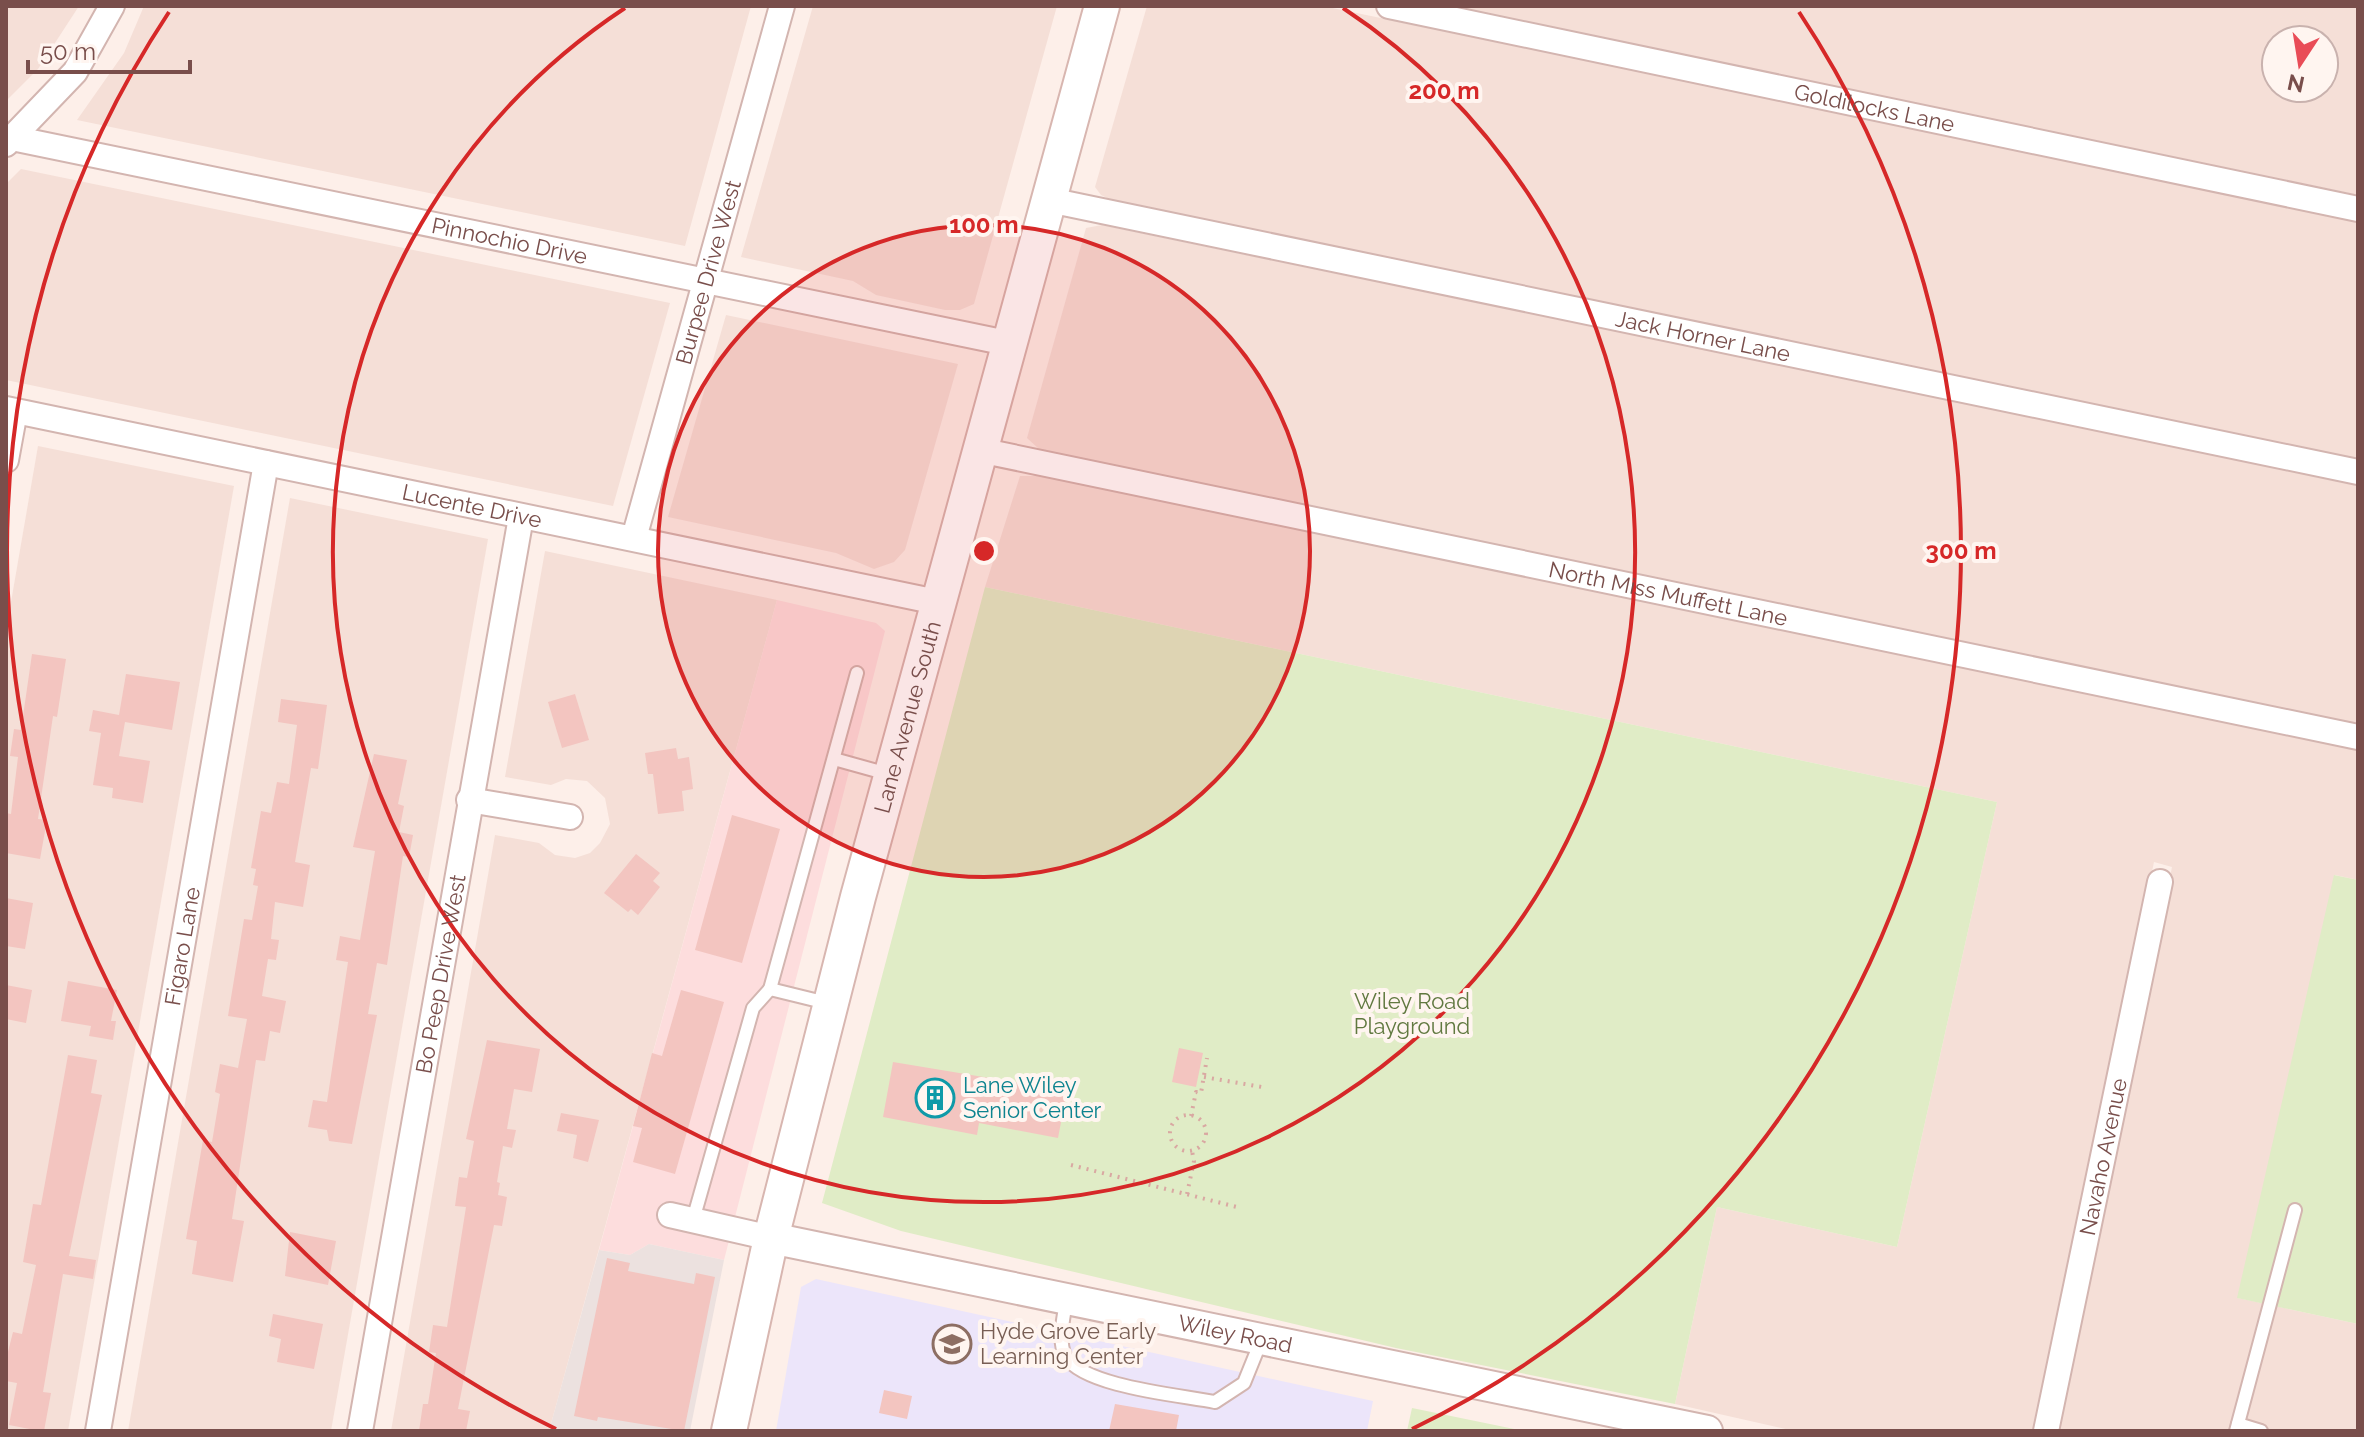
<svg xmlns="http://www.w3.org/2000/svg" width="2364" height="1437" font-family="Raleway,sans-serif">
<rect width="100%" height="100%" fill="#fdefe9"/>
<g fill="#f5dfd7" fill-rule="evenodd">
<polygon points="6,6 79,6 38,69 6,101"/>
<polygon points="144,6 751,6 685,246 77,120 124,53"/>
<polygon points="813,6 1057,6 974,304 960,310 945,310 876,295 853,281 741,257"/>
<polygon points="1147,6 1323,6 2358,221 2358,460 1113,201 1101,195 1095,187"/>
<path d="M1448,6H2358V195ZM2324,40V88H2276V40Z"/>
<polygon points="21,169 670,303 613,506 6,380 6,184"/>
<polygon points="1102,225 2358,485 2358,724 1040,450 1027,438 1086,228"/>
<polygon points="726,315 958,364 905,550 894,562 874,569 836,553 668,517"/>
<polygon points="38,446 234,486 68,1431 6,1431 6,631"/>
<polygon points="1020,476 1040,476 2358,750 2358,880 2335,875 2238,1298 2358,1324 2358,1431 2058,1431 2172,867 2154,862 2036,1431 1794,1431 1675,1404 1717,1207 1897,1247 1997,802 985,587"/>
<polygon points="290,498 488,539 331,1431 128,1431"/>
<polygon points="545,551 777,600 549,1431 391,1431 495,835 539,843 555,855 575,858 590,853 600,843 610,824 605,798 587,781 566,779 551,785 505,777"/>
</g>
<polygon fill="#fddddd" points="777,600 876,623 885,631 724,1260 649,1244 630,1255 599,1250"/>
<polygon fill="#ece1df" points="649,1244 724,1260 690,1431 549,1431 599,1250 630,1255"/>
<polygon fill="#ece5fa" points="816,1279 1373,1401 1367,1431 776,1431 801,1287"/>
<g fill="#e0ecc6">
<polygon points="985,587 1997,802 1897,1247 1717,1207 1675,1404 1396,1348 901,1231 822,1203"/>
<polygon points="2334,875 2358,880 2358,1324 2237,1298"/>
<polygon points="1412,1408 1524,1431 1407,1431"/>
</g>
<g fill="#f3c5c0">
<polygon points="32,654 66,659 57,717 53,716 38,819 47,820 40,859 6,853 6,813 11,814 18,757 10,756 14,729 21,730"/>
<polygon points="126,674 180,682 172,730 125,722 119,756 150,761 143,803 112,798 113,788 93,785 101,733 89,731 93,710 119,715"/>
<polygon points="575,694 589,740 562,748 548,702"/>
<polygon points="281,699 327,705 318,769 311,768 295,862 310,865 303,907 275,902 271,939 279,940 276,960 268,959 262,996 286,1001 280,1033 270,1031 265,1061 256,1060 232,1219 244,1221 233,1282 192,1274 197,1241 186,1239 203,1140 212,1142 220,1094 215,1092 220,1064 238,1068 247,1019 228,1016 244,919 252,920 258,886 253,885 256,869 251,868 261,811 271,813 277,782 289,784 297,725 278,722"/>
<polygon points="676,748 678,759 689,757 693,789 682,791 684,811 658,814 653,774 648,774 645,753"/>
<polygon points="374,754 407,760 398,804 404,806 399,832 413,835 409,857 403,856 387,965 377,963 368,1014 377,1015 352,1144 329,1141 327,1130 308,1127 313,1100 327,1102 348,962 336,960 340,936 360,940 375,851 353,847"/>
<polygon points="732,815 780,829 742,963 695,950"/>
<polygon points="636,854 660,873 653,881 660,887 638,915 631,909 628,912 604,893"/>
<polygon points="6,898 33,903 25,949 6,946"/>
<polygon points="68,981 117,990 111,1021 116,1021 113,1040 89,1036 91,1026 61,1021"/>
<polygon points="6,985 32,990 26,1023 6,1019"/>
<polygon points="681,990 724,1002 675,1174 633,1162 642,1128 633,1126 652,1053 662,1056"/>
<polygon points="487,1040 540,1049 532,1092 514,1089 507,1129 516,1130 512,1148 503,1146 497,1182 500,1183 498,1195 507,1197 502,1226 494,1225 458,1409 470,1411 466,1431 419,1431 423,1404 428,1404 436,1353 429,1352 433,1325 447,1327 466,1207 455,1206 459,1177 467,1178 474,1141 466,1139"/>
<polygon points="1179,1048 1203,1053 1196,1087 1172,1082"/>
<polygon points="68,1055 97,1060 91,1093 102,1095 69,1256 96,1260 93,1279 63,1274 43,1392 51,1393 44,1431 40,1431 9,1425 17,1383 6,1381 6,1360 13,1332 22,1334 36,1265 23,1262 33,1204 41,1205"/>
<polygon points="893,1062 1067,1091 1058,1138 979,1123 977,1135 883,1117"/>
<polygon points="561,1113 599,1120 588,1162 573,1158 577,1135 557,1131"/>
<polygon points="290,1232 336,1241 328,1285 285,1276"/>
<polygon points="607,1258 630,1263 628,1271 694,1284 696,1273 715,1277 684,1431 598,1417 597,1421 574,1416"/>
<polygon points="273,1314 323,1324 314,1369 277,1362 281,1339 269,1336"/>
<polygon points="884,1390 912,1396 907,1419 879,1413"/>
<polygon points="1115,1404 1179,1415 1176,1431 1109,1431"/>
</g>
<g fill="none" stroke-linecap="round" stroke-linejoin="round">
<g stroke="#d3b5b0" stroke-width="16">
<g id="service">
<polyline points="834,759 888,774"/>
<polyline points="770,989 857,673"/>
<polyline points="693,1220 753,1008 770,989 827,1003"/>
<path d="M1066,1301C1064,1317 1057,1342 1066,1357C1085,1387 1180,1395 1215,1402L1244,1383L1261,1341"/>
<polyline points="2238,1424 2261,1431"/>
<polyline points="2236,1431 2295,1210"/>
</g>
</g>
<g stroke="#d3b5b0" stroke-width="28">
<g id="minor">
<path id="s1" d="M1389,6L2358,209"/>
<path id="s2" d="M12,138L1007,343"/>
<polyline points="6,144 75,72 112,6"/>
<path id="s3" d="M1049,200L2358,472"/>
<path id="s4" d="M6,409L937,602"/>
<path id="s5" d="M979,450L2358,737"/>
<polyline points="6,460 15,411"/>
<path id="s6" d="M634,538L782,6"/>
<polyline points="469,800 570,817"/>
<polyline points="670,1215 771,1238"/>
<path id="s7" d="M98,1431L266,463"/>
<path id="s8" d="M360,1431L521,517"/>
<path id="s9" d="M2046,1431L2160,882"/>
</g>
</g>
<g stroke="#d3b5b0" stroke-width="34">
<g id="tertiary">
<path id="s10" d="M771,1238L1707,1431"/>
</g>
</g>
<g stroke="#d8b6b0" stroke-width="38">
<g id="secondary">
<path id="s11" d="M729,1431L771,1238L858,897L1102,6"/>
</g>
</g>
<g stroke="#d9a8a2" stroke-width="4" stroke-dasharray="2 6" stroke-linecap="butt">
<polyline points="1204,1077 1262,1087"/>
<circle cx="1188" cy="1133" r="18"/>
<polyline points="1191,1116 1196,1092 1201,1093 1207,1058"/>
<polyline points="1071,1165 1237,1207"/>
<polyline points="1187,1194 1194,1161 1192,1151"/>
</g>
<use href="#service" stroke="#fff" stroke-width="12"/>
<use href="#minor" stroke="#fff" stroke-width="24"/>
<use href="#tertiary" stroke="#fff" stroke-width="30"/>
<use href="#secondary" stroke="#fff" stroke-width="34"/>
</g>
<circle cx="984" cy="551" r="326" fill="#d62828" fill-opacity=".12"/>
<g fill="none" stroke="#d62828" stroke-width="4">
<circle cx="984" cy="551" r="326"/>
<path d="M1343 8A651 651 0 1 1 625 8"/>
<path d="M556 1429A977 977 0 0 1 169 12M1799 12A977 977 0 0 1 1412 1429"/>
</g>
<defs>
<g id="building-ring" transform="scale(2)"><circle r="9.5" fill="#fff5f0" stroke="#0f9aa8" stroke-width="1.5"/><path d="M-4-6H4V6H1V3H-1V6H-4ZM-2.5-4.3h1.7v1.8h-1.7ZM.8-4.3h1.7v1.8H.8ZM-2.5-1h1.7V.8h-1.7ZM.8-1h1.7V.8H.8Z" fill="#0f9aa8"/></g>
<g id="school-ring" transform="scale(2)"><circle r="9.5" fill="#fff5f0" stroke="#8d6e63" stroke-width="1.5"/><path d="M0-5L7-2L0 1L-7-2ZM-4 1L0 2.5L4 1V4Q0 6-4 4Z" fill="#8d6e63"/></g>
</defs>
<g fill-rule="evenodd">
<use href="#building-ring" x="935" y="1098"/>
<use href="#school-ring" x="952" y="1344"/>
</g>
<g text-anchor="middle" stroke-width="8" stroke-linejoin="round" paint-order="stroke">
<g font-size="22" fill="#794e4b" stroke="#fff5f0">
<text dy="8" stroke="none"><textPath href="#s1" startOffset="496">Goldilocks Lane</textPath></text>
<text dy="8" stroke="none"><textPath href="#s2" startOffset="508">Pinnochio Drive</textPath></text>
<text dy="8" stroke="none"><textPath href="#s6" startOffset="276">Burpee Drive West</textPath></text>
<text dy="8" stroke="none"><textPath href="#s3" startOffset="668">Jack Horner Lane</textPath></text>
<text dy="8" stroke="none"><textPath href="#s4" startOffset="476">Lucente Drive</textPath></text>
<text dy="8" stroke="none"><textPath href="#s5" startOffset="704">North Miss Muffett Lane</textPath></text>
<text dy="8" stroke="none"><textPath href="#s11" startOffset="736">Lane Avenue South</textPath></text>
<text dy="8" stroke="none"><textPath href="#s7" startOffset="492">Figaro Lane</textPath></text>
<text dy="8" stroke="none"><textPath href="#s8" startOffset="464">Bo Peep Drive West</textPath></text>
<text dy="8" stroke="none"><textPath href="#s9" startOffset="280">Navaho Avenue</textPath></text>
<text dy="8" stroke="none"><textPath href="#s10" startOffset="474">Wiley Road</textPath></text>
</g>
<g font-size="22" fill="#617940" stroke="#fff5f0">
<text x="1412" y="1009">Wiley Road<tspan x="1412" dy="25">Playground</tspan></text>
</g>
<g font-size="22" fill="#0d838f" stroke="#fff5f0" text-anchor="start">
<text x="963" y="1093">Lane Wiley<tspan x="963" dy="25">Senior Center</tspan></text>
</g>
<g font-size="22" fill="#785e54" stroke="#fff5f0" text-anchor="start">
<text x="980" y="1339">Hyde Grove Early<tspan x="980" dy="25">Learning Center</tspan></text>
</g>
</g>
<circle cx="984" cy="551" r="12" fill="#d62828" stroke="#fff5f0" stroke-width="4"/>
<g font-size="24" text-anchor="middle" font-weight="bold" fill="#d62828" stroke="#fff5f0" stroke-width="8" stroke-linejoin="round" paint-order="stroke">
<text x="1444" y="99">200 m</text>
<text x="984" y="233">100 m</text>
<text x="1961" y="559">300 m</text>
</g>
<rect width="2364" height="1437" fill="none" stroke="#794e4b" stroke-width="16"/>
<g transform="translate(2300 64) rotate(192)"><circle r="38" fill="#fff5f0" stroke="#c9b2ae" stroke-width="2"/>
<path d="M0-6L14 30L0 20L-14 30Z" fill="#e94c57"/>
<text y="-12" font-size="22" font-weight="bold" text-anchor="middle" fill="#794e4b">N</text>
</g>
<path d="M28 60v12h162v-12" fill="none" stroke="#794e4b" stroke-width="4"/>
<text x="40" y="60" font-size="24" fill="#794e4b" stroke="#fff5f0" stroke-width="6" paint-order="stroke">50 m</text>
</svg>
